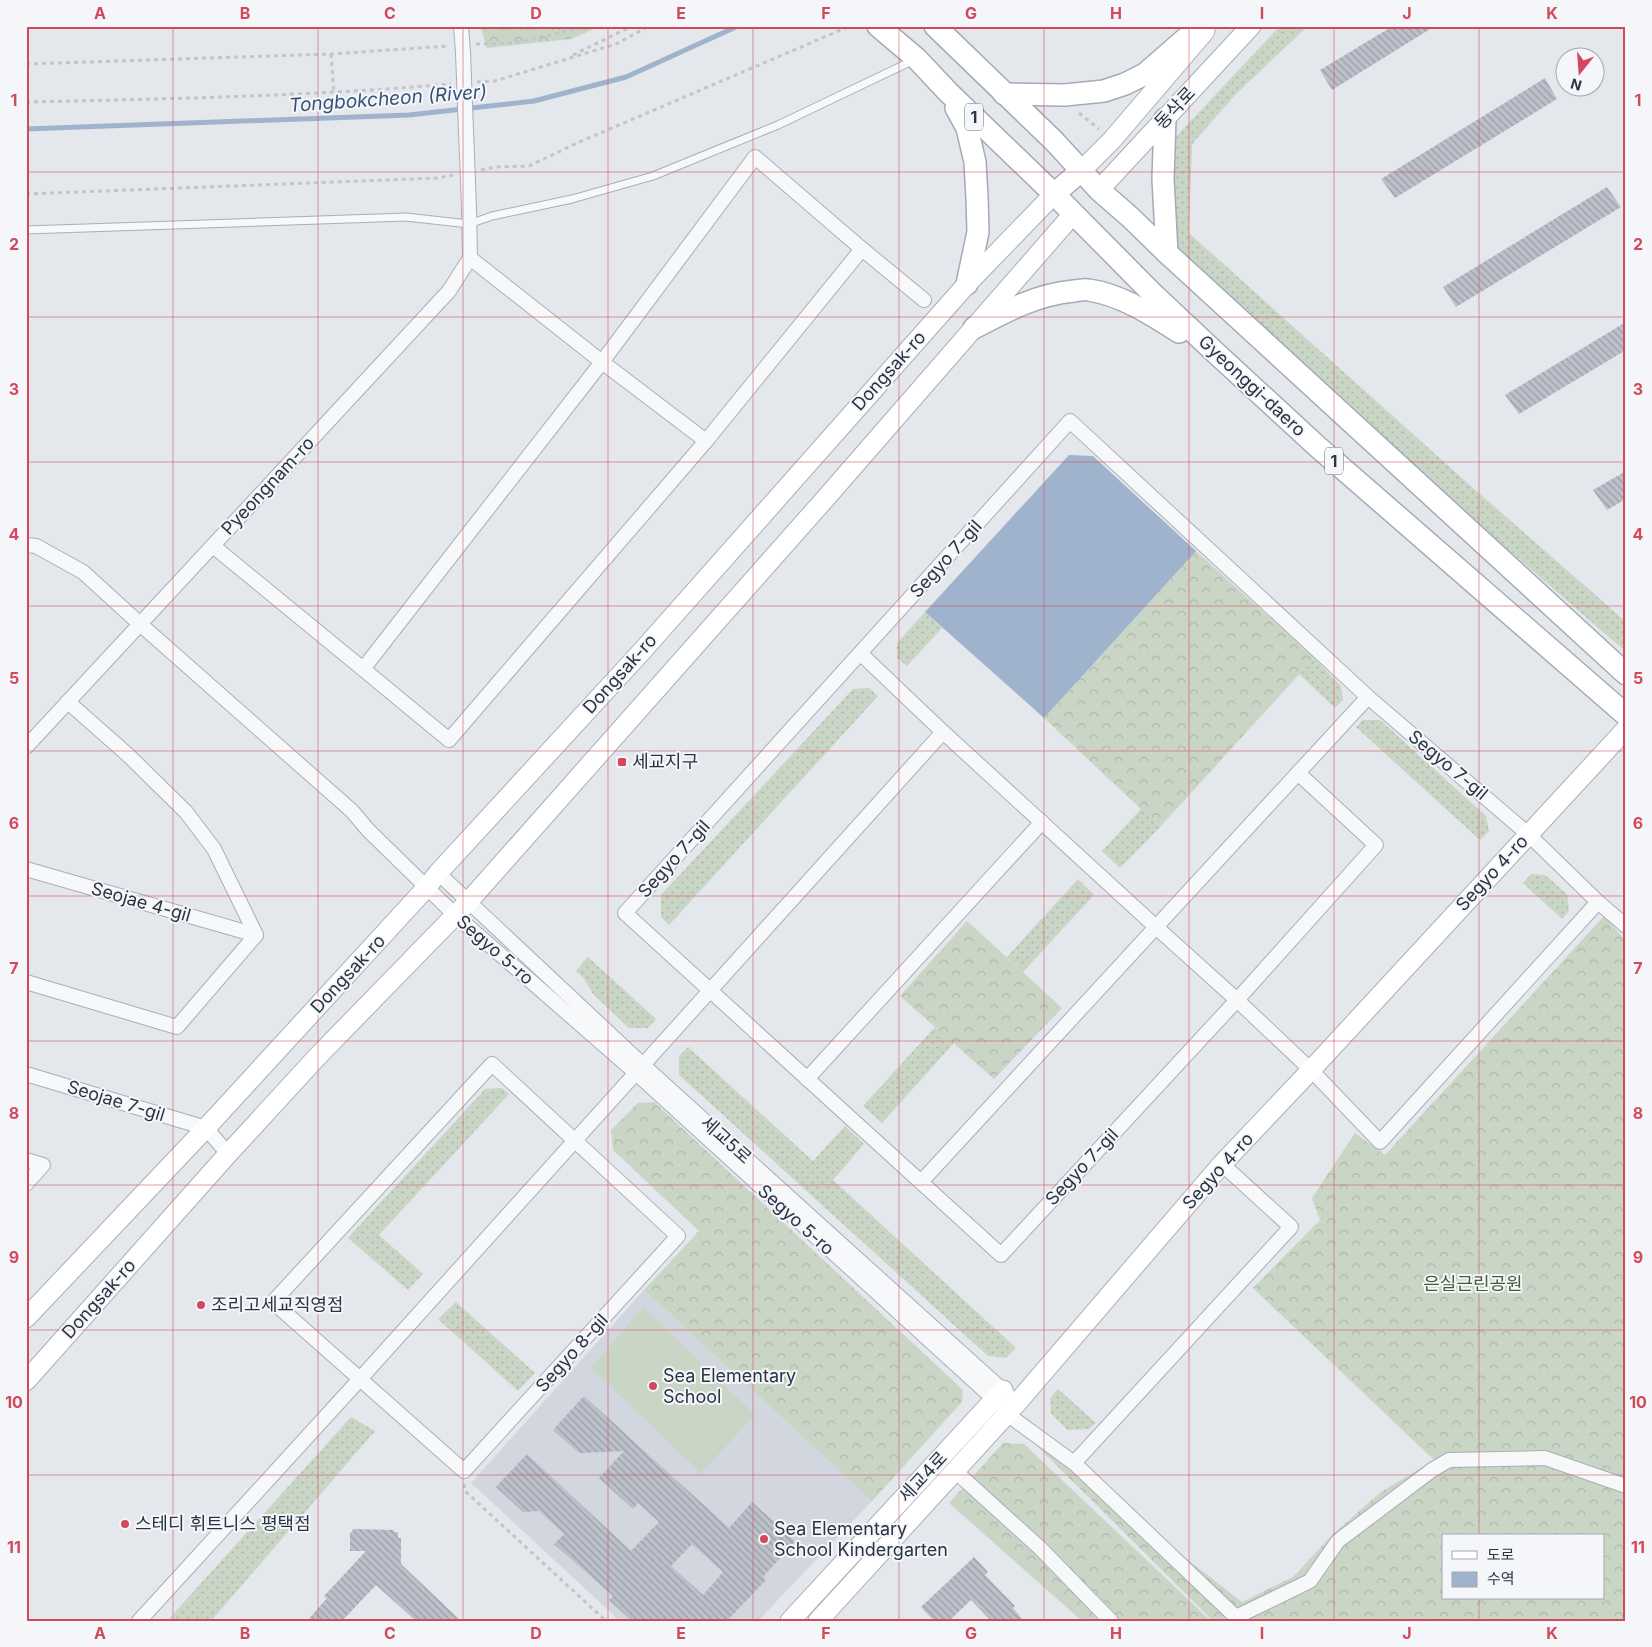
<svg xmlns="http://www.w3.org/2000/svg" width="1652" height="1647" font-family="Inter,'Noto Sans KR',sans-serif">
<defs>
<pattern id="grass-dots" width="8" height="8" patternUnits="userSpaceOnUse" patternTransform="scale(1.25)"><rect width="8" height="8" fill="#c9d6c5"/><path d="M2 2h.1M6 6h.1" fill="none" stroke="#adb8ab" stroke-width="1.8" stroke-linecap="round"/></pattern>
<pattern id="forest-crowns" width="20" height="18" patternUnits="userSpaceOnUse" patternTransform="scale(1.25)"><rect width="20" height="18" fill="#c9d6c5"/><path d="M2 6a3 3 0 1 1 6 0M12 15a3 3 0 1 1 6 0" fill="none" stroke="#adb8ab"/></pattern>
<pattern id="building-back-hatch" width="6" height="6" patternUnits="userSpaceOnUse" patternTransform="scale(1.25)"><rect width="6" height="6" fill="#bbc0ca"/><path d="M-1 5l2 2M0 0l6 6M5-1l2 2" fill="none" stroke="#989da6"/></pattern>
</defs>
<rect width="100%" height="100%" fill="#e4e7ec"/>
<polygon fill="#d2d6de" points="644,1290 872,1501 758,1621 620,1621 471,1483"/>
<g fill="url(#grass-dots)">
<polygon points="1280,26 1308,26 1237,93 1192,144 1189,233 1464,480 1626,622 1626,652 1418,471 1175,245 1172,141"/>
<polygon points="925,612 942,628 907,666 897,658 897,643"/>
<polygon points="1314,658 1341,686 1343,700 1335,708 1299,674"/>
<polygon points="869,688 878,696 669,925 661,917 661,895 853,689"/>
<polygon points="1363,720 1380,720 1486,816 1489,831 1480,840 1356,727"/>
<polygon points="1141,809 1160,827 1120,868 1102,851"/>
<polygon points="1531,874 1545,875 1567,894 1569,911 1562,919 1523,883"/>
<polygon points="1078,879 1094,895 1023,972 1007,957"/>
<polygon points="588,957 656,1019 648,1028 629,1028 593,994 583,977 576,971"/>
<polygon points="935,1027 954,1043 882,1123 863,1106"/>
<polygon points="688,1047 813,1161 845,1126 864,1144 833,1180 1016,1348 1006,1358 988,1356 679,1075 679,1056"/>
<polygon points="502,1088 509,1094 379,1235 423,1274 408,1290 348,1238 485,1089"/>
<polygon points="456,1302 535,1373 518,1391 438,1319"/>
<polygon points="1058,1389 1096,1423 1088,1429 1068,1430 1051,1414 1050,1398"/>
<polygon points="351,1417 375,1431 211,1621 167,1621"/>
</g>
<g fill="url(#forest-crowns)" fill-rule="evenodd">
<polygon points="480,26 601,26 571,39 487,48"/>
<polygon points="1196,551 1314,658 1160,827 1044,718"/>
<path d="M1604,916L1626,941V1621H1213L1021,1430L1242,1602L1293,1577L1333,1534L1381,1492L1434,1460L1253,1288L1320,1220L1312,1198L1355,1133L1385,1155ZM1443,1536H1603V1598H1443Z"/>
<polygon points="967,921 1062,1008 994,1079 900,996"/>
<polygon points="654,1102 963,1390 962,1402 872,1501 644,1290 699,1231 613,1150 611,1130 638,1103"/>
<polygon points="1003,1443 1024,1444 1211,1621 1082,1621 949,1503"/>
</g>
<polygon fill="#c9d6c5" points="643,1307 755,1415 701,1473 591,1368"/>
<polygon fill="#9fb4cc" points="1069,455 1093,456 1196,551 1044,718 925,612"/>
<g fill="none" stroke-linecap="round" stroke-linejoin="round">
<polyline stroke="#9fb4cc" stroke-width="5" points="26,129 409,115 534,101 626,77 738,26"/>
</g>
<g fill="url(#building-back-hatch)" fill-rule="evenodd">
<polygon points="1393,26 1435,26 1332,90 1320,70"/>
<polygon points="1545,78 1557,99 1395,198 1381,179"/>
<polygon points="1607,187 1621,207 1456,307 1443,287"/>
<polygon points="1626,322 1626,350 1519,414 1505,395"/>
<polygon points="1626,471 1626,499 1607,510 1593,490"/>
<path d="M584,1396L729,1528L752,1502L795,1541L763,1577L766,1580L727,1621H632L609,1600L613,1596L554,1544L564,1534L539,1511L523,1512L496,1487L527,1454L631,1551L659,1522L638,1503L633,1509L599,1478L624,1451L579,1453L553,1430ZM692,1544L723,1572L703,1595L671,1566Z"/>
<polygon points="353,1529 394,1530 394,1532 398,1532 398,1538 401,1538 401,1564 461,1621 416,1621 376,1585 342,1621 307,1621 327,1598 324,1596 366,1551 350,1551 350,1532 352,1532"/>
<polygon points="974,1557 988,1572 985,1575 1015,1606 1013,1608 1024,1621 991,1621 971,1600 949,1621 934,1621 921,1607"/>
</g>
<g fill="none" stroke-linecap="round" stroke-linejoin="round">
<g stroke="#a9aeb7" stroke-width="9">
<polyline id="lane" points="26,230 406,217 469,224 492,216 572,199 653,176 778,125 914,60"/>
</g>
<g stroke="#a9aeb7" stroke-width="16">
<g id="street">
<polyline points="461,26 463,53"/>
<polyline points="470,258 602,362 706,441 862,249 924,300"/>
<polyline points="706,441 449,740 363,669 602,362 755,157 862,249"/>
<polyline points="26,545 36,546 83,572 140,624 352,811 368,830 455,915 636,1073 995,1400 1007,1414 1074,1463 1291,1227 1222,1164"/>
<polyline points="213,546 363,669"/>
<polyline points="860,653 943,732 1156,927 1237,1000 1311,1070 1380,1142 1598,902 1528,834 1368,697 1070,421 625,913 1001,1255 1237,1000 1376,845 1298,773"/>
<polyline points="68,702 128,755 186,812 214,849 256,935"/>
<polyline points="26,747 449,291 470,258 469,208"/>
<polyline points="26,869 256,935"/>
<polyline points="438,873 643,1065 1009,1396"/>
<polyline points="1598,902 1626,926"/>
<polyline points="26,982 177,1027 256,935"/>
<polygon points="492,1064 678,1236 464,1471 273,1302"/>
<polyline points="26,1074 206,1128 228,1154"/>
<polyline points="807,1079 1042,822"/>
<polyline points="26,1160 43,1165 26,1184"/>
<polyline points="921,1182 1368,697"/>
<polyline points="1074,1463 1236,1617 1310,1581 1338,1541 1432,1470 1449,1460 1545,1458 1626,1486"/>
<polyline points="955,1471 1040,1548 1111,1621"/>
<polyline points="139,1621 360,1379 943,732"/>
</g>
</g>
<g stroke="#a9aeb7" stroke-width="21">
<g id="secondary">
<polyline points="1082,170 1112,140 1205,31"/>
<polyline points="1099,190 1251,26"/>
<polyline points="26,1318 206,1128 427,887 438,873 643,650 967,284 1054,194"/>
<polyline points="26,1381 228,1154 317,1057 469,901 825,499 1074,213"/>
<polyline points="790,1621 1003,1390"/>
<polyline points="818,1621 1017,1403 1222,1164 1311,1070 1626,729"/>
</g>
</g>
<g stroke="#a3abb8" stroke-width="24">
<g id="primary">
<polyline points="878,26 917,59 948,92 1054,194 1153,294 1218,355 1319,448 1626,715"/>
<polyline points="935,26 1054,141 1099,190 1130,217 1167,253 1626,674"/>
<polyline points="1004,94 1065,95 1104,91 1125,84 1145,74 1200,26"/>
<polyline points="956,108 967,128 975,162 977,198 978,232 967,284"/>
<polyline points="1165,119 1163,179 1167,253"/>
<polyline points="1054,194 1082,170"/>
<path d="M974,328C1006,311 1038,294 1074,291C1079,290 1084,289 1089,290C1122,295 1152,315 1179,332"/>
</g>
</g>
<g stroke="#c2c5cb" stroke-width="3" stroke-dasharray="4 4" stroke-linecap="butt">
<polyline points="476,44 513,43 589,26"/>
<polyline points="331,54 334,92"/>
<polyline points="573,55 632,26"/>
<polyline points="26,64 331,54 448,46"/>
<polyline points="477,82 495,81 616,44 649,26"/>
<path d="M26,102C168,99 310,96 451,84"/>
<polyline points="1079,113 1099,129"/>
<polyline points="481,170 495,167 529,166 577,143 850,26"/>
<polyline points="26,194 437,178 453,175"/>
<polyline points="464,1484 465,1491 606,1621"/>
</g>
<use href="#lane" stroke="#f7f8fa" stroke-width="7"/>
<use href="#street" stroke="#f7f8fa" stroke-width="14"/>
<use href="#secondary" stroke="#fff" stroke-width="19"/>
<use href="#primary" stroke="#fff" stroke-width="21"/>
<g stroke="#a9aeb7" stroke-width="16" stroke-linecap="butt">
<polyline id="street-bridge" points="463,53 469,208"/>
</g>
<use href="#street-bridge" stroke="#f7f8fa" stroke-width="14"/>
</g>
<path fill="none" stroke="#d1495b" stroke-width="1" stroke-opacity="0.55" d="M173,26V1621M318,26V1621M463,26V1621M608,26V1621M753,26V1621M899,26V1621M1044,26V1621M1189,26V1621M1334,26V1621M1479,26V1536M26,172H1626M26,317H1626M26,462H1626M26,606H1626M26,751H1626M26,896H1626M26,1041H1626M26,1185H1626M26,1330H1626M26,1475H1626M1479,1598V1621"/>
<g fill="#d1495b" stroke="#f4f6f9" stroke-width="2">
<rect x="617" y="757" width="10" height="10" rx="2.5"/>
<circle cx="201" cy="1305" r="5"/>
<circle cx="653" cy="1386" r="5"/>
<circle cx="125" cy="1524" r="5"/>
<circle cx="764" cy="1539" r="5"/>
</g>
<g text-anchor="middle" stroke-width="4" stroke-linejoin="round" paint-order="stroke">
<g fill="#f4f6f9" stroke="#676e7b" stroke-width="1">
<rect x="965" y="103.5" width="18" height="27" rx="4"/>
<rect x="1325" y="447.5" width="18" height="27" rx="4"/>
</g>
<g font-size="16" font-weight="bold" fill="#2b3445">
<text x="974" y="123">1</text>
<text x="1334" y="467">1</text>
</g>
<g font-size="18" fill="#2b3445" stroke="#f4f6f9">
<text transform="translate(1175 108) rotate(-47)" y="6">동삭로</text>
<text transform="translate(889 371) rotate(-48)" y="6">Dongsak-ro</text>
<text transform="translate(1252 386) rotate(43)" y="6">Gyeonggi-daero</text>
<text transform="translate(268 486) rotate(-47)" y="6">Pyeongnam-ro</text>
<text transform="translate(946 559) rotate(-48)" y="6">Segyo 7-gil</text>
<text transform="translate(620 674) rotate(-48)" y="6">Dongsak-ro</text>
<text transform="translate(1448 765) rotate(40)" y="6">Segyo 7-gil</text>
<text transform="translate(674 859) rotate(-48)" y="6">Segyo 7-gil</text>
<text transform="translate(1492 873) rotate(-47)" y="6">Segyo 4-ro</text>
<text transform="translate(141 902) rotate(16)" y="6">Seojae 4-gil</text>
<text transform="translate(495 950) rotate(41)" y="6">Segyo 5-ro</text>
<text transform="translate(348 974) rotate(-47)" y="6">Dongsak-ro</text>
<text transform="translate(116 1101) rotate(17)" y="6">Seojae 7-gil</text>
<text transform="translate(726 1140) rotate(42)" y="6">세교5로</text>
<text transform="translate(1082 1167) rotate(-47)" y="6">Segyo 7-gil</text>
<text transform="translate(1218 1171) rotate(-48)" y="6">Segyo 4-ro</text>
<text transform="translate(796 1220) rotate(42)" y="6">Segyo 5-ro</text>
<text transform="translate(99 1299) rotate(-48)" y="6">Dongsak-ro</text>
<text transform="translate(572 1353) rotate(-48)" y="6">Segyo 8-gil</text>
<text transform="translate(923 1477) rotate(-47)" y="6">세교4로</text>
</g>
<g font-size="18" fill="#2b3445" stroke="#f4f6f9" text-anchor="start">
<text x="632" y="768">세교지구</text>
<text x="211" y="1311">조리고세교직영점</text>
<text x="663" y="1382">Sea Elementary<tspan x="663" dy="21">School</tspan></text>
<text x="135" y="1530">스테디 휘트니스 평택점</text>
<text x="774" y="1535">Sea Elementary<tspan x="774" dy="21">School Kindergarten</tspan></text>
</g>
<g font-size="18" fill="#3f6138" stroke="#f4f6f9">
<text x="1473" y="1290">은실근린공원</text>
</g>
<g font-size="19" font-style="italic" fill="#34527a" stroke="#f4f6f9">
<text transform="translate(388 98) rotate(-4)" y="7">Tongbokcheon (River)</text>
</g>
</g>
<rect width="1652" height="1647" fill="none" stroke="#f4f6f9" stroke-width="55"/>
<rect x="1442" y="1534" width="162" height="65" fill="#f4f6f9" stroke="#a4a8b1"/>
<rect x="1452" y="1551" width="25" height="8" fill="#ffffff" stroke="#a4a8b1"/>
<text x="1487" y="1560" font-size="15" fill="#2b3445">도로</text>
<rect x="1452" y="1572" width="25" height="15" fill="#9fb4cc" stroke="#a4a8b1"/>
<text x="1487" y="1584" font-size="15" fill="#2b3445">수역</text>
<g transform="translate(1580 72) rotate(197)"><circle r="24" fill="#f4f6f9" stroke="#a4a8b1"/>
<path d="M0-4L9 19L0 12L-9 19Z" fill="#d1495b"/>
<text y="-8" font-size="14" font-weight="bold" text-anchor="middle" fill="#2b3445">N</text>
</g>
<rect x="28" y="28" width="1596" height="1592" fill="none" stroke="#d1495b" stroke-width="2"/>
<g font-size="16" text-anchor="middle" font-weight="bold" fill="#d1495b">
<text x="100" y="19">A</text>
<text x="245" y="19">B</text>
<text x="390" y="19">C</text>
<text x="536" y="19">D</text>
<text x="681" y="19">E</text>
<text x="826" y="19">F</text>
<text x="971" y="19">G</text>
<text x="1116" y="19">H</text>
<text x="1262" y="19">I</text>
<text x="1407" y="19">J</text>
<text x="1552" y="19">K</text>
<text x="14" y="106">1</text>
<text x="1638" y="106">1</text>
<text x="14" y="250">2</text>
<text x="1638" y="250">2</text>
<text x="14" y="395">3</text>
<text x="1638" y="395">3</text>
<text x="14" y="540">4</text>
<text x="1638" y="540">4</text>
<text x="14" y="684">5</text>
<text x="1638" y="684">5</text>
<text x="14" y="829">6</text>
<text x="1638" y="829">6</text>
<text x="14" y="974">7</text>
<text x="1638" y="974">7</text>
<text x="14" y="1119">8</text>
<text x="1638" y="1119">8</text>
<text x="14" y="1263">9</text>
<text x="1638" y="1263">9</text>
<text x="14" y="1408">10</text>
<text x="1638" y="1408">10</text>
<text x="14" y="1553">11</text>
<text x="1638" y="1553">11</text>
<text x="100" y="1639">A</text>
<text x="245" y="1639">B</text>
<text x="390" y="1639">C</text>
<text x="536" y="1639">D</text>
<text x="681" y="1639">E</text>
<text x="826" y="1639">F</text>
<text x="971" y="1639">G</text>
<text x="1116" y="1639">H</text>
<text x="1262" y="1639">I</text>
<text x="1407" y="1639">J</text>
<text x="1552" y="1639">K</text>
</g>
</svg>
